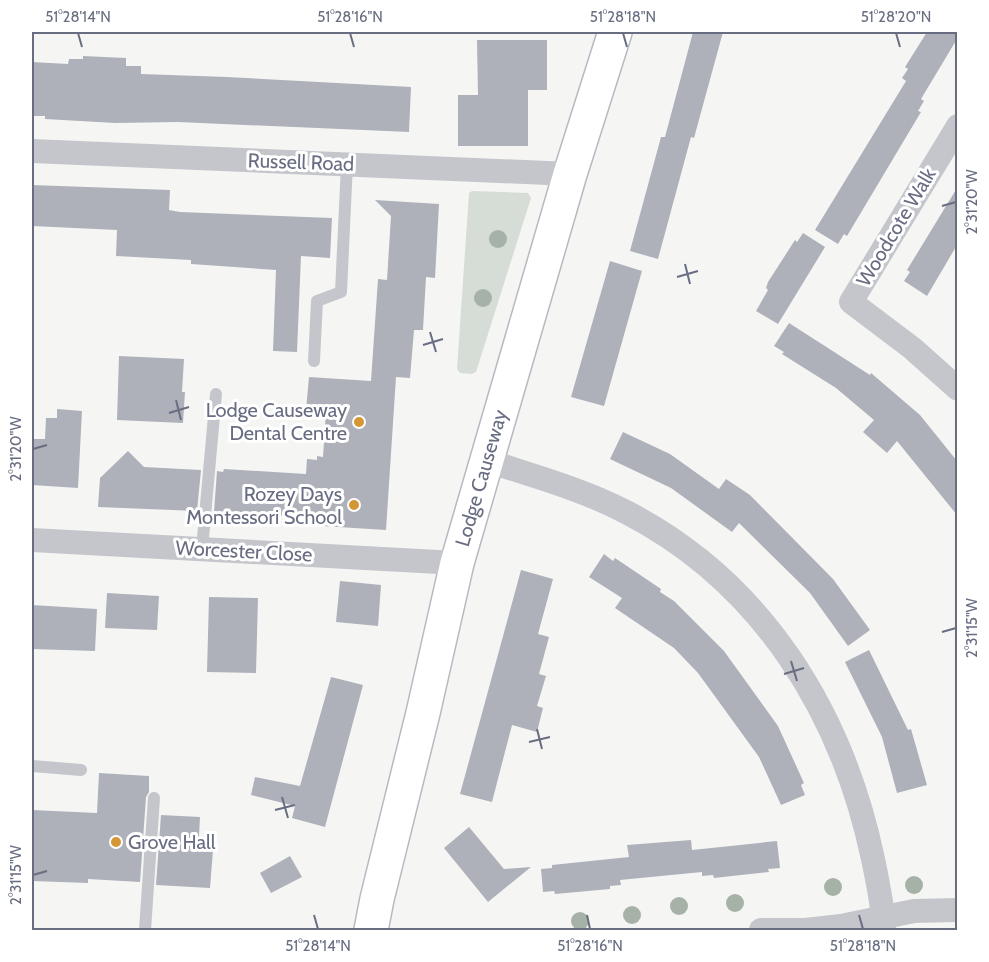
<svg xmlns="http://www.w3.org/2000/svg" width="989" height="962" font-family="Cabin,sans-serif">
<rect width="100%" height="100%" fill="#f5f6f4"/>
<polygon fill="#d5ddd6" points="472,191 528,193 531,198 476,372 472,374 460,373 457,369 469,193"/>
<g fill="#aeb1b9">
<polygon points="693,32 723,32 694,138 691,137 658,259 630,251 661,137 665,137"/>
<polygon points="927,32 957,32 957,39 921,99 924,101 918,111 921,112 847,236 844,234 838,244 815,230 906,81 902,78 908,69 905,67"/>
<polygon points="477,40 547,40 547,90 528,90 528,146 458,146 458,95 478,95"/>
<polygon points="83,56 126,58 126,66 141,66 141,74 227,77 411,87 409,132 178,122 115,123 45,119 45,116 32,116 32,62 68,64 69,59 83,59"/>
<polygon points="32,185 170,190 169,210 180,212 332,218 330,258 301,256 297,352 273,351 276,270 191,264 191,260 116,256 117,230 32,226"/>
<polygon points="957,188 957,245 927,296 904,281 910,272 907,270"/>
<polygon points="375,200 439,204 435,278 426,277 423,330 414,330 410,378 396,377 386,530 322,526 322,519 238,512 214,512 217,471 223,472 224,469 306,474 307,459 317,460 317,456 323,457 326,411 306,410 309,377 371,381 378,279 387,280 391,216"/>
<polygon points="803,233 825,247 778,324 756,311 768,290 766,288 768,282 795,240 797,242"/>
<polygon points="610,261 642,271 604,406 571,397"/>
<polygon points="789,323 870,375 871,373 920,415 957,461 957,515 897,441 887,453 863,432 874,420 836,388 782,354 784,352 774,346"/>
<polygon points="119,356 184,359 182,392 185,392 183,423 117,420"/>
<polygon points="57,409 82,411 78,488 32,485 32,439 45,439 46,418 57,418"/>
<polygon points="623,432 670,454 719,489 726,479 750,495 833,579 870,630 848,646 810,593 739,523 732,532 671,488 610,459"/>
<polygon points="128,451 144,467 201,470 197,511 98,507 100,478"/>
<polygon points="604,554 613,561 615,558 661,589 660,592 674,601 724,651 778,726 804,783 801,785 805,795 781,805 759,757 698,673 674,648 615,608 622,598 589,577"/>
<polygon points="521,570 553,579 538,634 549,637 539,674 546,676 537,706 543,708 537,732 512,725 492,802 460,794"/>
<polygon points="340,581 381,585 378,626 336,622"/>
<polygon points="107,593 159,596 157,630 105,628"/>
<polygon points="209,597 258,598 256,673 207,672"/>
<polygon points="32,605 97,609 95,651 32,649"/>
<polygon points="869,650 908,730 911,729 927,785 897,793 882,737 845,662"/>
<polygon points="331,677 363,685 325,827 292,818 295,806 251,795 255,777 300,786"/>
<polygon points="99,773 149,776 149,792 146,797 140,882 88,879 88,883 32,881 32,810 97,813"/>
<polygon points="161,815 200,817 199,836 214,837 210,888 156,885"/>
<polygon points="469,827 504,869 531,867 488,902 444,848"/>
<polygon points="691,840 692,850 777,841 780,868 768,869 769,872 714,878 713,875 702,876 702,872 620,880 621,885 610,886 610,889 555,894 554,891 543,892 541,869 552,868 552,865 629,857 627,845"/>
<polygon points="290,856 302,877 271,893 260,873"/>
</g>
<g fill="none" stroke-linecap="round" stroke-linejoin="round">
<g stroke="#b7b9bf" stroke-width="36">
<polyline id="secondary" points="371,930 377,899 423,713 457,563 570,174 615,32"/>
</g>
<g stroke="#c5c6cb" stroke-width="12">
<polyline points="314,361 317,301 341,292 347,164"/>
<polyline points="202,549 216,394"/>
<polyline points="32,766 81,770"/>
<polyline points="145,930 154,798"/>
</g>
<g stroke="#c5c6cb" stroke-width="24">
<polyline points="958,126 851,302 912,348 958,389"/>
<polyline points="32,151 570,174"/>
<path d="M485,460C533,476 582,489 626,512C762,582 842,712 873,859C878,883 883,906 884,930"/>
<polyline points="32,540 457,563"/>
<polyline points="761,930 805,930 841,926 914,911 958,910"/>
</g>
<use href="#secondary" stroke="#fff" stroke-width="33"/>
</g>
<g fill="#a6b2a8">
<circle cx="498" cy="239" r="9"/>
<circle cx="483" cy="298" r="9"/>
<circle cx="914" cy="885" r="9"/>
<circle cx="833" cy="887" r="9"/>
<circle cx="735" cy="903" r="9"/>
<circle cx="679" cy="906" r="9"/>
<circle cx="632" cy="915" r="9"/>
<circle cx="580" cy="921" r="9"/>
</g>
<path fill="none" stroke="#686d82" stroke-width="2" d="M78,33L82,47M350,33L354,47M623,33L627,47M896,33L900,47M942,206L956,202M685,264L690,284M677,277L698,271M430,332L436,352M423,345L443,339M176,400L181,420M169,413L189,407M33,449L47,445M942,632L956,628M791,661L797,681M784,674L804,668M537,729L542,749M529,742L550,737M282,797L288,818M275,810L295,805M33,875L47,871M314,915L318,929M587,915L590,929M859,915L863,929"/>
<g fill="#d49736" stroke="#fff" stroke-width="2">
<circle cx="359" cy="422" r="6"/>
<circle cx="354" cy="505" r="6"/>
<circle cx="116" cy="842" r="6"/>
</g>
<g text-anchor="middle" stroke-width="6" stroke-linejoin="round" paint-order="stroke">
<g font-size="20" fill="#686d82" stroke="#fff">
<text transform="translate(301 162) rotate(2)" y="7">Russell Road</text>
<text transform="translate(896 227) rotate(-59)" y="7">Woodcote Walk</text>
<text transform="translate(481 478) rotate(-74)" y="7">Lodge Causeway</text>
<text transform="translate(244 551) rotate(3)" y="7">Worcester Close</text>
</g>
<g font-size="20" fill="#686d82" stroke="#fff" text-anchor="end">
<text x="347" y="417">Lodge Causeway<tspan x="347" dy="23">Dental Centre</tspan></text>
<text x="342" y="501">Rozey Days<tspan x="342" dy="23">Montessori School</tspan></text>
<text x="128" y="849" text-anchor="start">Grove Hall</text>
</g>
</g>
<rect width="989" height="962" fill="none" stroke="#ffffff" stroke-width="66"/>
<rect x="33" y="33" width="923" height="896" fill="none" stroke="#686d82" stroke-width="2"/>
<g font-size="15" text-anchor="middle" fill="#686d82">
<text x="78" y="22">51°28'14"N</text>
<text x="350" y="22">51°28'16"N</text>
<text x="623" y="22">51°28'18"N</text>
<text x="896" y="22">51°28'20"N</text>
<text transform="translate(972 202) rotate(-90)" y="5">2°31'20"W</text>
<text transform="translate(16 449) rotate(-90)" y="5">2°31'20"W</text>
<text transform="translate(972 628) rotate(-90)" y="5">2°31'15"W</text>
<text transform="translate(16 875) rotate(-90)" y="5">2°31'15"W</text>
<text x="318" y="951">51°28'14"N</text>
<text x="590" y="951">51°28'16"N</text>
<text x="863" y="951">51°28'18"N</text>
</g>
</svg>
